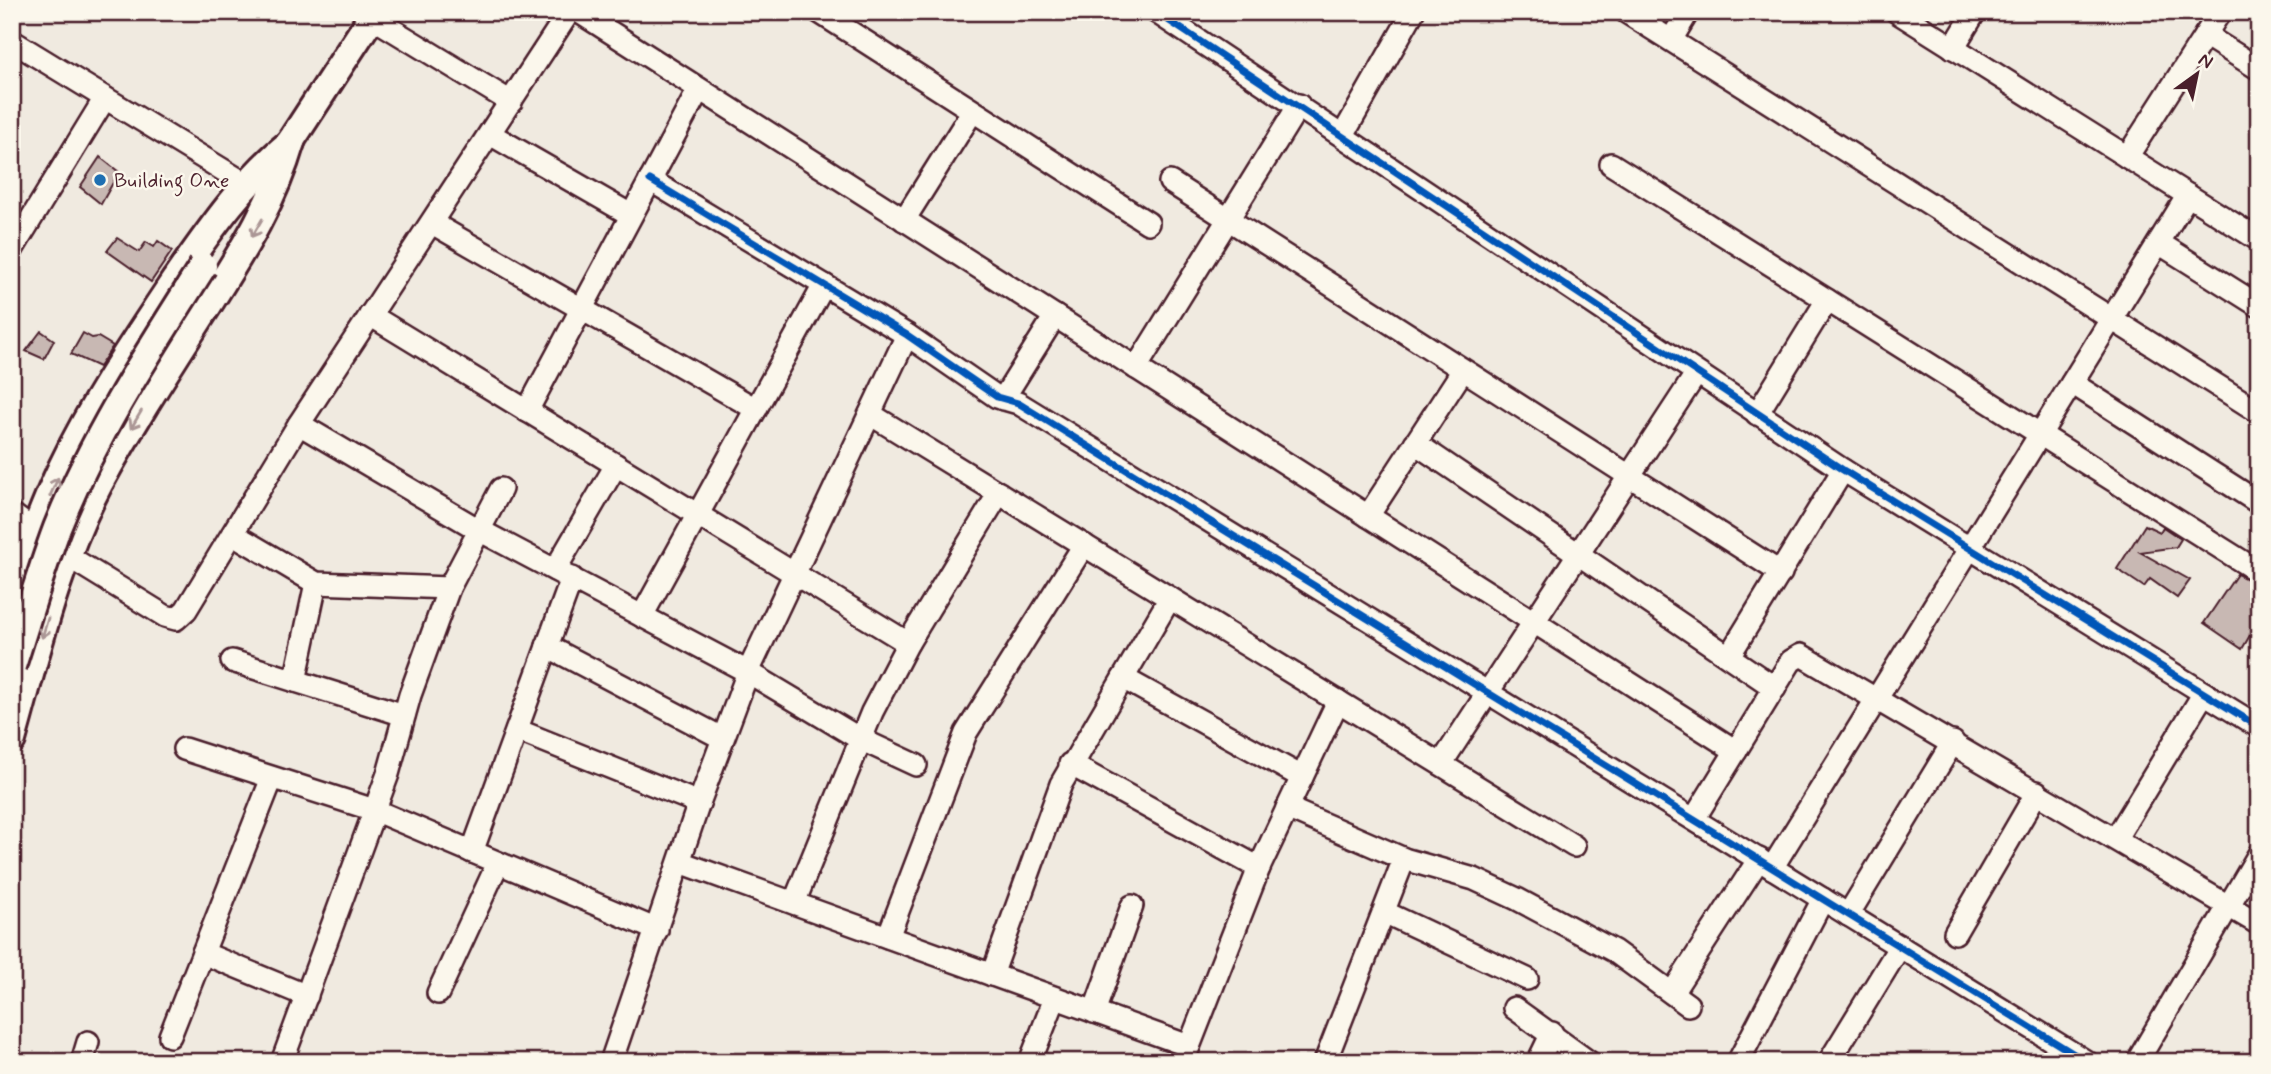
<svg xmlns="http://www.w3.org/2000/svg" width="2271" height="1074" font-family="Mynerve,sans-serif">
<rect width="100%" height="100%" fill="#f0eae0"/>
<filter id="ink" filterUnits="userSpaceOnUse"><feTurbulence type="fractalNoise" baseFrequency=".0143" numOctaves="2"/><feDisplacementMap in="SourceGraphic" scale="14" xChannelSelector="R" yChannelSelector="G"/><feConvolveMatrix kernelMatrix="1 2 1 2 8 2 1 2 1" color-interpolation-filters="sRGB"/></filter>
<g filter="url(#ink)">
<g fill="#c8b8b3" stroke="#4a1f2b" stroke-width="2">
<polygon points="100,157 119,172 101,204 80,187"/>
<polygon points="117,238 139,252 146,242 154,247 158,241 172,251 151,282 107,251"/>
<polygon points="41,331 54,340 44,359 26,351"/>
<polygon points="83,333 92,338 98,337 113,346 99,367 71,354"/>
<polygon points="2145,525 2160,532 2163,527 2181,539 2176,547 2140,552 2190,580 2177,598 2150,579 2144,587 2117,569"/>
<polygon points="2237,574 2259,585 2259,620 2242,649 2204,623"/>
</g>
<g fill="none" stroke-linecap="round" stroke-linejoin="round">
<g stroke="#4a1f2b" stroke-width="26">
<g id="minor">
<polyline points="363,12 511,102"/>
<polyline points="579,12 1736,751"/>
<polyline points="819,12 1148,223"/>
<polyline points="1156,12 1843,470 2259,727"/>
<polyline points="1626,12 2259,412"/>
<polyline points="1897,12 2259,240"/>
<polyline points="2205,35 2259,69"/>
<polyline points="1671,40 1688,12"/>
<polyline points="12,41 246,184"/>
<polyline points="1953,48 1975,12"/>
<polyline points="490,134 631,215"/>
<polyline points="1343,135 1413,12"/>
<polyline points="2127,157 2220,12"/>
<polyline points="1611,164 2259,572"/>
<polyline points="650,180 907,335 997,397 1018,403 2087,1062"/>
<polyline points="1170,182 1781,573"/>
<polyline points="904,220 972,112"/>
<polyline points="432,223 756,409"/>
<polyline points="2159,243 2259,306"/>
<polyline points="12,250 105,98"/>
<polyline points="370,315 908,643"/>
<polyline points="1136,368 1299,105"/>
<polyline points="2072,383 2259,503"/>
<polyline points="1003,399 1055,316"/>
<polyline points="527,411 699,89"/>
<polyline points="870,414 1574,846"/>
<polyline points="1757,414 1827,300"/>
<polyline points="299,424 479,530 748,672 860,739 916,765"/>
<polyline points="1415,443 1775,688"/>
<polyline points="12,514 66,555 165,616 176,619 186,610 299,424 569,12"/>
<polyline points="1368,516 1463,370"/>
<polyline points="233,534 316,583 449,588"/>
<polyline points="555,570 616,465"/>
<polyline points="642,616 824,285"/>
<polyline points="547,646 722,738"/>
<polyline points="1729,656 1843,470"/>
<polyline points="232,661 404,715"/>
<polyline points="1123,678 1302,777"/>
<polyline points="295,681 316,583"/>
<polyline points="517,730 699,803"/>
<polyline points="184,749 374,810 657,930"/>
<polyline points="1070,764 1259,868"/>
<polyline points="1441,764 1696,374"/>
<polyline points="1287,808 1404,859 1474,879 1517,899 1614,951 1688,1005"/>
<polyline points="1694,819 1791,661 1801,655 2259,924"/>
<polyline points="2116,838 2204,693"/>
<polyline points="472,852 572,578"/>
<polyline points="680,862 1189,1046"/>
<polyline points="1772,868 2188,195"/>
<polyline points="794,903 872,712 908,643 999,493"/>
<polyline points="1384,912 1527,979"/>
<polyline points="1848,915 1953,742"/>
<polyline points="1955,933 2037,792"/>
<polyline points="888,937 966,733 1084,545"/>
<polyline points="203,953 307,996"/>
<polyline points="992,975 1061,784 1170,598"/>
<polyline points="438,993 498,863"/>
<polyline points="1672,993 1759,859"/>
<polyline points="1514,1008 1589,1062"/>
<polyline points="1094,1012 1132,906"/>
<polyline points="170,1036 272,778"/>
<polyline points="82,1062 88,1042"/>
<polyline points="282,1062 388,774 410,695 449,588 501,489"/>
<polyline points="611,1062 699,803 748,672 907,335"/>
<polyline points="1030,1062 1055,998"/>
<polyline points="1183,1062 1259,868 1338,701"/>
<polyline points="1325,1062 1404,859"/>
<polyline points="1538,1062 1552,1033"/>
<polyline points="1738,1062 1823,899"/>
<polyline points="1829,1062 1900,946"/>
<polyline points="2137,1062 2259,854"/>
</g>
</g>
<g stroke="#4a1f2b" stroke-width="32">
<g id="major">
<polyline points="281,156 375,12"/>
<path d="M12,596C27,553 42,509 62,467C93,402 135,340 175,280C209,231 244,180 291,142"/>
<path d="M12,740C36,654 57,564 99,484C132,423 170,365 207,307C241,253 273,204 291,142"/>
</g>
</g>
<use href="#minor" stroke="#fbf7ec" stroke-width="21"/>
<use href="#major" stroke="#fbf7ec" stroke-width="26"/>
<g stroke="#4a1f2b" stroke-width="32" stroke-linecap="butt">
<path id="major-bridge" d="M12,666C27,620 40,573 57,528C94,435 149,351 203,266"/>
</g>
<use href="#major-bridge" stroke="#fbf7ec" stroke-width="26"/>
<g stroke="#fbf7ec" stroke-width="11">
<g id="cycleway">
<polyline points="1156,12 1843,470 2259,727"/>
<polyline points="650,180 907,335 997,397 1018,403 2087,1062"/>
</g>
</g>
<use href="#cycleway" stroke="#0057b8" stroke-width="7"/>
</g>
<defs><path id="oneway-shaft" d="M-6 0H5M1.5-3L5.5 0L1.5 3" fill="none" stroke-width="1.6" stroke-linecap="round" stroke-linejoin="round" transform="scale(1.75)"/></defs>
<g stroke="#ab9695">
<use href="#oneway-shaft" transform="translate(257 228) rotate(120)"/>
<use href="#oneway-shaft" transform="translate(136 420) rotate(121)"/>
<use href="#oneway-shaft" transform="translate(54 487) rotate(-66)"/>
<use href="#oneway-shaft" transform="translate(45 628) rotate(107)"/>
</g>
</g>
<circle fill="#1f6fb2" stroke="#fbf7ec" stroke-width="2.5" cx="100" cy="180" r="7"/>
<g text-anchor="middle" stroke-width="5" stroke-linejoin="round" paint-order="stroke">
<g font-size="21" fill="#4a1f2b" stroke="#fbf7ec" text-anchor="start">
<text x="114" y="187">Building One</text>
</g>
</g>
<rect width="2271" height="1074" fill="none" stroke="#fbf7ec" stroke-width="42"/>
<rect x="21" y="21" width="2229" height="1032" fill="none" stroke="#4a1f2b" stroke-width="2.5" filter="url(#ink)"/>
<g transform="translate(2197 74) rotate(33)" stroke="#fbf7ec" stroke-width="5" paint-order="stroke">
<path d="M0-5L12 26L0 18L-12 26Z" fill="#4a1f2b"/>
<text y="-10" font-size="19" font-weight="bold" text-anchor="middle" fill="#4a1f2b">N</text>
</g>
</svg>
